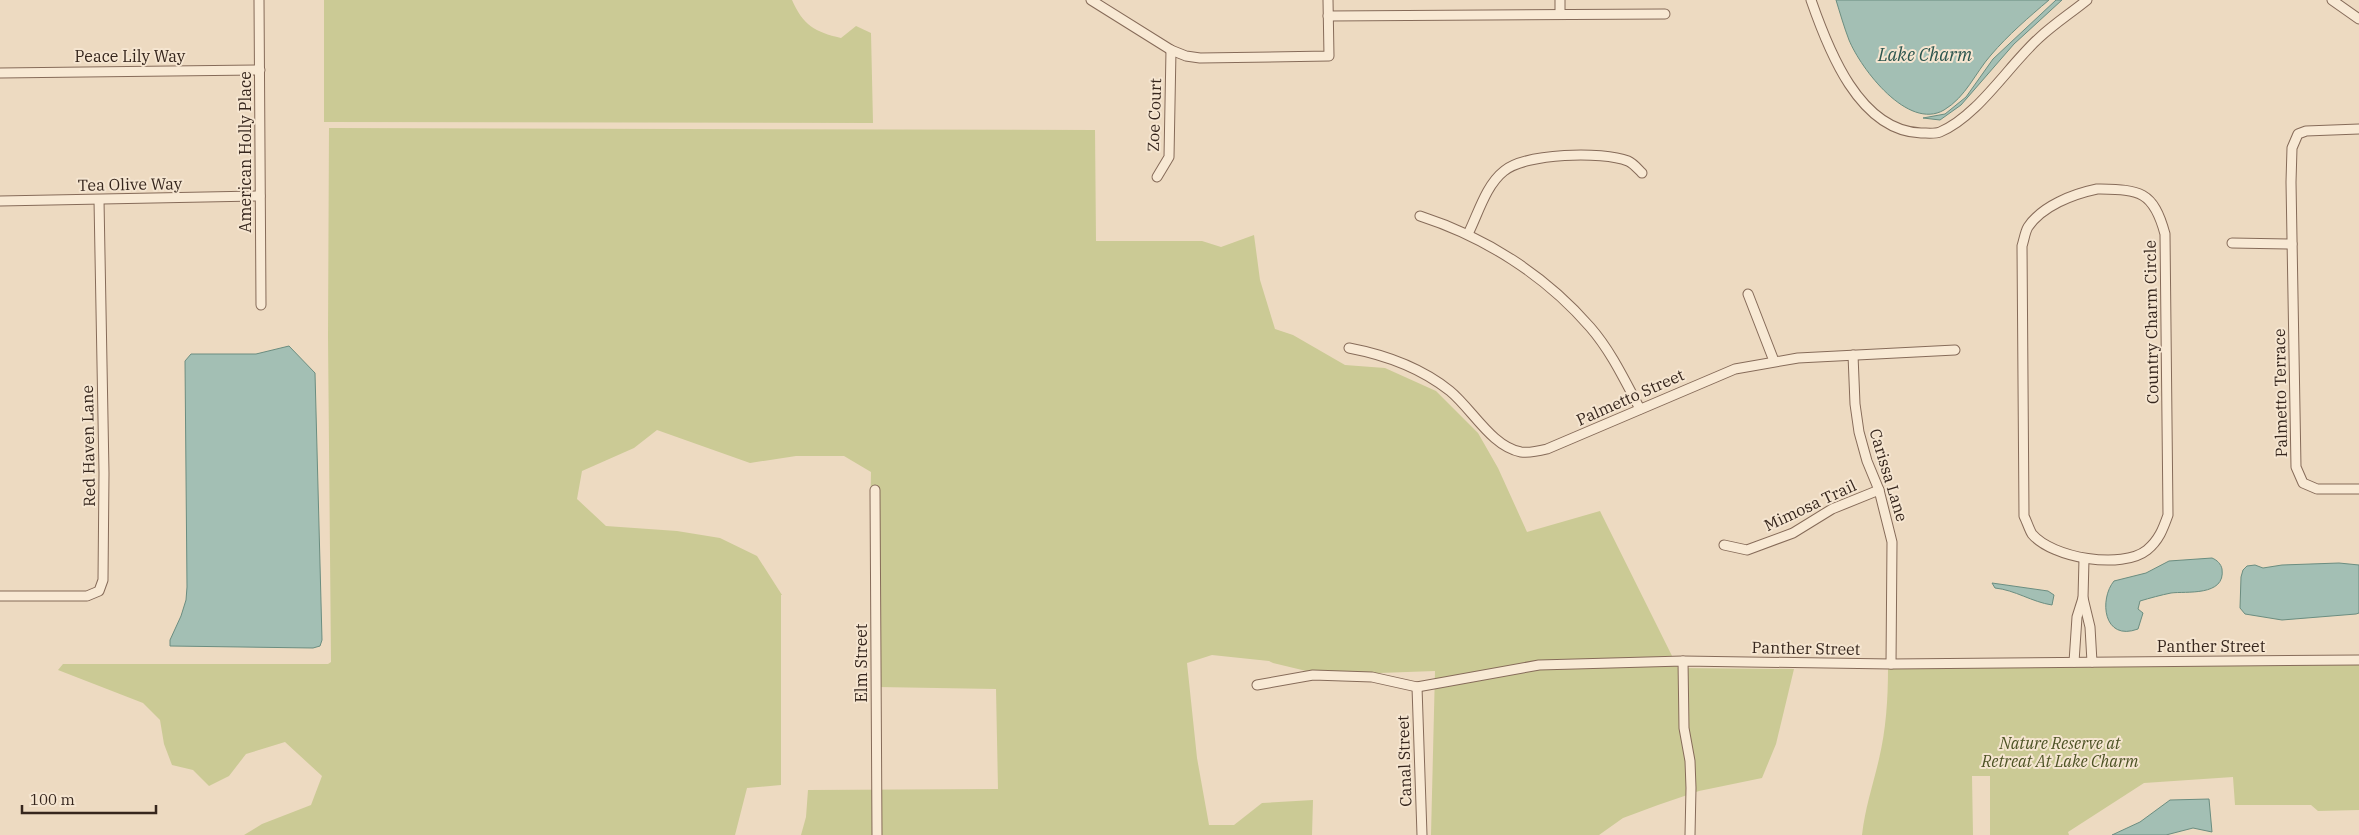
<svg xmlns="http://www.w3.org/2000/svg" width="2359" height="835" font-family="'IBM Plex Serif',serif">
<rect width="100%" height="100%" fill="#eddac1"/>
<g fill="#cbca95">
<path d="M324,0H792C803,25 815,32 841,38L856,26L871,33L873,123L324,122Z"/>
<polygon points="329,128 1095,130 1096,241 1202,241 1221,247 1254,235 1260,280 1275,329 1293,335 1345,365 1385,368 1436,391 1478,433 1498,468 1527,532 1600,511 1678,668 1794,669 1776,744 1762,778 1699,791 1658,805 1623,818 1599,835 1431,835 1435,671 1323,675 1273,663 1269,661 1212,655 1187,663 1197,758 1209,825 1234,825 1262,803 1313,800 1312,835 801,835 806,817 808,790 998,789 996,689 878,687 870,529 871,472 844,456 796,456 750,463 657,430 634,448 582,471 577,499 606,526 677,531 720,538 757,556 782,595 781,595 781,785 747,788 735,835 244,835 262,824 311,805 322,776 285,742 246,754 229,776 209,786 193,770 172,765 164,744 160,720 143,703 58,670 63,664 328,664 331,662 328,337"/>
<path d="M2359,665V810L2318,811L2311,805H2235L2233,777L2144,783L2068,832L2069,835H1990V776H1972L1973,835H1862C1865,808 1873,785 1879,759C1886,730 1888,699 1888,669Z"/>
</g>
<g fill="#a3bfb4" stroke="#6b8d80">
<path d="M1836,0H2049C2029,17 2008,35 1991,55C1975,73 1966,97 1944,110C1908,131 1861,69 1849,40C1844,27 1840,13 1836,0Z"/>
<polygon points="2056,0 2062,0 2014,44 1961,105 1940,120 1923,118 1945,114 1966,97 1993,59"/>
<polygon points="289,346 315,373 322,640 320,646 313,648 170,646 170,640 181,616 186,600 187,587 185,361 191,354 256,354"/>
<path d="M2212,558C2217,560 2221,564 2222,569C2226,597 2185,591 2171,593C2161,595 2150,598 2140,601L2138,609L2143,613L2138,629C2103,642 2099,599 2114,581L2146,573L2169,561Z"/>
<polygon points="2339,563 2359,565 2359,613 2356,614 2282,620 2245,614 2240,608 2241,577 2243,570 2247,566 2255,565 2263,568 2282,565"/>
<path d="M1992,583L2048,591L2054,595L2052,605C2032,602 2015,590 1995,588Z"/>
<polygon points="2209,799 2212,832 2193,828 2166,835 2112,835 2140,822 2170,800"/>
</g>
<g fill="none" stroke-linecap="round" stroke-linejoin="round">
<g stroke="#866b59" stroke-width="11">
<g id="minor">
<polyline points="259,0 261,305"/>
<polyline points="1091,0 1171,50 1186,56 1200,58 1329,56 1328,0"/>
<polyline points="1560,0 1560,14"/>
<path d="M1811,0C1828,49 1859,131 1921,133C1927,133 1935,134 1940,132C1977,117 2009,65 2039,38C2054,24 2071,13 2087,0"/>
<polyline points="2332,0 2359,19"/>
<polyline points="1328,16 1665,14"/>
<polyline points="0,73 260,70"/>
<polyline points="2359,129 2306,131 2298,134 2292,148 2291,182 2296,467 2303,483 2317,489 2359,489"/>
<polyline points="1157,177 1169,157 1171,50"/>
<path d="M2097,189C2138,190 2153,189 2165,234L2168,515C2163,529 2159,540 2147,550C2122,570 2052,558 2032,534C2029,529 2027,522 2024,516L2022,246C2024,240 2025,232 2028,227C2042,206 2073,194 2097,189Z"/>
<polyline points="0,201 260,196"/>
<path d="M1420,216C1485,237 1545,275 1590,327C1611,351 1625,381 1640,409"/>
<path d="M1468,234C1478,214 1486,185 1504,171C1526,153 1602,151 1628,161C1633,163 1638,169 1642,173"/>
<polyline points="2232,243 2292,244"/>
<polyline points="1748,294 1774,361"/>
<path d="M1349,348C1386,355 1420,367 1450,391C1472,409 1492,447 1521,452C1529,453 1539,451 1547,449L1735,369L1798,358L1955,350"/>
<polyline points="1853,355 1855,404 1859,432 1867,461 1879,490 1892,542 1891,664"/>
<polyline points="875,490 877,835"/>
<polyline points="1724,545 1747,550 1793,533 1832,509 1879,490"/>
<polyline points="2084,559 2083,598 2090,627 2092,662"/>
<polyline points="0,596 87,596 99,591 103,580 104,473 99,200"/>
<polyline points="1683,661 1684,728 1690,761 1691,788 1690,835"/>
<polyline points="2074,662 2077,617 2083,598"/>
<polyline points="1257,685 1313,675 1372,677 1417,687 1539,665 1683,661 1891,664 2359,660"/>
<polyline points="1417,687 1422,835"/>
</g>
</g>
<use href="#minor" stroke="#f8e9d4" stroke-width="9"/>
</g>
<g text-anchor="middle" stroke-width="4" stroke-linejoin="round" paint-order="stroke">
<g font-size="16" fill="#36261d" stroke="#f5e5d0">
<text x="130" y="62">Peace Lily Way</text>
<text transform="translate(1154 115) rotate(-88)" y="6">Zoe Court</text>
<text transform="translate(245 152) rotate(-90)" y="6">American Holly Place</text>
<text transform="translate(130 184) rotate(-1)" y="6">Tea Olive Way</text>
<text transform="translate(2151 322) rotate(-91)" y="6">Country Charm Circle</text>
<text transform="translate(2280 393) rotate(-91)" y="6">Palmetto Terrace</text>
<text transform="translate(1630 397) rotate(-24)" y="6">Palmetto Street</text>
<text transform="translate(88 446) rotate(-91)" y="6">Red Haven Lane</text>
<text transform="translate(1889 475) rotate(73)" y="6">Carissa Lane</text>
<text transform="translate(1810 505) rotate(-25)" y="6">Mimosa Trail</text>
<text x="2211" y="652">Panther Street</text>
<text transform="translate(1806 648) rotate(1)" y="6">Panther Street</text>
<text transform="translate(861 663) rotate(-90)" y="6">Elm Street</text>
<text transform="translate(1404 761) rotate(-92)" y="6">Canal Street</text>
</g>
<g font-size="16" font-style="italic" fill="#4c5224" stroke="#f5e5d0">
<text x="2060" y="749">Nature Reserve at<tspan x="2060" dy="18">Retreat At Lake Charm</tspan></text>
</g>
<g font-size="18" font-style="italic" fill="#2c554e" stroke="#f5e5d0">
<text x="1925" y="61">Lake Charm</text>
</g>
</g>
<path d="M22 805v8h134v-8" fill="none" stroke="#36261d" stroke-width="2.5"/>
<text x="30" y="805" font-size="15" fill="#36261d" stroke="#f5e5d0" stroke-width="4" paint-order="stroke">100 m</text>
</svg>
